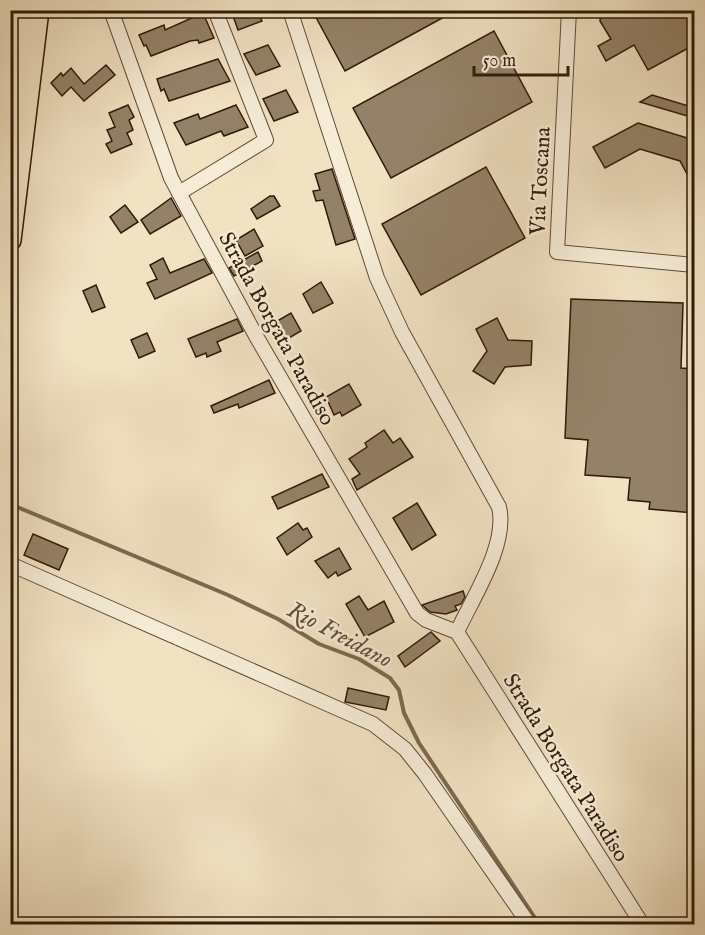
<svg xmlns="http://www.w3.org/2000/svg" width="705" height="935" font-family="'IM FELL English',serif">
<rect width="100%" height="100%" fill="#f1e2c2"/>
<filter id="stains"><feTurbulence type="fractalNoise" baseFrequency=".00333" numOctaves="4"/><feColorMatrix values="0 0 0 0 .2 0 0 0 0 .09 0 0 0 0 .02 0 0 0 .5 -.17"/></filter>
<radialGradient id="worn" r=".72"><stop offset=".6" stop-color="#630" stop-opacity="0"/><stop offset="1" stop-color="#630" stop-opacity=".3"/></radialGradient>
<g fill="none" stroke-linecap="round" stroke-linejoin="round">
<polyline stroke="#7c6951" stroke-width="4" points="10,504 228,595 278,619 319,644 359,659 390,678 399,690 404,713 419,743 539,924"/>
</g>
<g fill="#948268" stroke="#2f1a07" stroke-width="1.5">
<polygon points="231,10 258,10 262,21 238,30"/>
<polygon points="312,10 457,10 345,71"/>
<polygon points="601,10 694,10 694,45 648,70 634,45 606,61 598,46 611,39 600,21"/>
<polygon points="203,13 214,38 199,43 198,40 190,41 151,56 146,45 144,46 139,35 164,25 165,30"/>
<polygon points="494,31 532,102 391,178 353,108"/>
<polygon points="268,45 280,66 256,75 244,54"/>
<polygon points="218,59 230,81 169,101 164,89 161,91 157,79"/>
<polygon points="106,65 115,75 84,101 71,87 62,96 51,83 61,73 63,76 71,68 84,84"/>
<polygon points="286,90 298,112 274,121 263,99"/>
<polygon points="652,95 692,107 694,118 640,102"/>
<polygon points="128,105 134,117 129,120 133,130 127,133 132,144 111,153 106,144 112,141 107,130 115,127 109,113"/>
<polygon points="236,105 248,127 224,136 221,131 186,145 174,123 198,114 200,119"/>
<polygon points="638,123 694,140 694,187 680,161 640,149 605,168 593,147"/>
<polygon points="486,167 525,238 421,295 382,224"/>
<polygon points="332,169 355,239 336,245 323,200 316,201 313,191 320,190 315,174"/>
<polygon points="270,196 274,196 280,206 257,219 251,209"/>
<polygon points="171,198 181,216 150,234 141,220"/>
<polygon points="125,205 138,222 121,233 110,217"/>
<polygon points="254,229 263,246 245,256 236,240"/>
<polygon points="258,252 262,261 234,276 229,268"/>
<polygon points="163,258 170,273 204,259 212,273 155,299 147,283 157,279 150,265"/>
<polygon points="321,282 333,303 313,313 303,294"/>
<polygon points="96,285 105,307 92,312 83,291"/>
<polygon points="571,299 683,303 681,368 694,369 694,513 649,509 650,502 628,500 630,478 585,475 588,440 565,438"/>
<polygon points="291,313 301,331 282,342 272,324"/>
<polygon points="497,318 508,340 532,341 531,365 505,367 494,384 473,371 487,351 476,329"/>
<polygon points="237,319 243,331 217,342 221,351 207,357 206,353 196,357 188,339"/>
<polygon points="147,333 155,351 139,358 131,340"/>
<polygon points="269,380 275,393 239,408 238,404 214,413 211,406"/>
<polygon points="349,384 361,405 342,416 340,412 334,415 326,397"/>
<polygon points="384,430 393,443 400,438 413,457 357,490 352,479 360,474 349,459 367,447 365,443"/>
<polygon points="322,474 329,487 278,509 272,497"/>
<polygon points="417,503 436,535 412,550 393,518"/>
<polygon points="298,523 303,530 307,528 312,537 287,555 277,538"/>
<polygon points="33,534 68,549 59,570 24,555"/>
<polygon points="339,548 351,569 338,576 336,572 328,578 315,561"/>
<polygon points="463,591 465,597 461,604 455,606 457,610 446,614 430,612 422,605"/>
<polygon points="359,596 368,610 384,601 394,622 365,637 346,604"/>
<polygon points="431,632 440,641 405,667 398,656"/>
<polygon points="348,688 389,697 386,710 345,702"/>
</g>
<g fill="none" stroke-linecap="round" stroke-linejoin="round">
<g stroke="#604c36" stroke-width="16">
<g id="minor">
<polyline points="111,10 171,178 256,336 417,613 426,620 457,632 642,924"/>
<path d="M290,10L377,278L402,332L499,507C508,545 473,597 457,632"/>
<polyline points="569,10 557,252 694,265"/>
<polyline points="179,193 266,140 215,10"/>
<polyline points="10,564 373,724 405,749 425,774 529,924"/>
</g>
</g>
<g stroke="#2f1a07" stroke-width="24">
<g id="highway">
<polyline points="10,116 23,10"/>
<polyline points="10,240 38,10"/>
</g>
</g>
<use href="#minor" stroke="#f6ecd7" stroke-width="14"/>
<use href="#highway" stroke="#f1e2c2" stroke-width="21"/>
</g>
<g text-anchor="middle" stroke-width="5" stroke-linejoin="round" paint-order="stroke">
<g font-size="22" fill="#2f1a07" stroke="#f6ecd7">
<text transform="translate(539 181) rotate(-87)" y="8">Via Toscana</text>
<text transform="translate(278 328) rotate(61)" y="8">Strada Borgata Paradiso</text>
<text transform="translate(567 767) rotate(58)" y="8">Strada Borgata Paradiso</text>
</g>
<g font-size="24" font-style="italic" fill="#624f38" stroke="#f6ecd7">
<text transform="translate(340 634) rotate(28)" y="8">Rio Freidano</text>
</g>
</g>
<rect width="705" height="935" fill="none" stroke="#f1e2c2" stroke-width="36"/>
<rect x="12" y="12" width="681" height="911" fill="none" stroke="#2f1a07" stroke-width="3"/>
<rect x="18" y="18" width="669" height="899" fill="none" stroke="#2f1a07" stroke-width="1.5"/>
<path d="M474 66v9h94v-9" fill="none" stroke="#2f1a07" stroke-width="3"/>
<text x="483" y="66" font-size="18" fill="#2f1a07" stroke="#f6ecd7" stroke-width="4.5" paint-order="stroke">50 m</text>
<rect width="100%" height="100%" filter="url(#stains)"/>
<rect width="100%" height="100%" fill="url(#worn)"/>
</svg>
